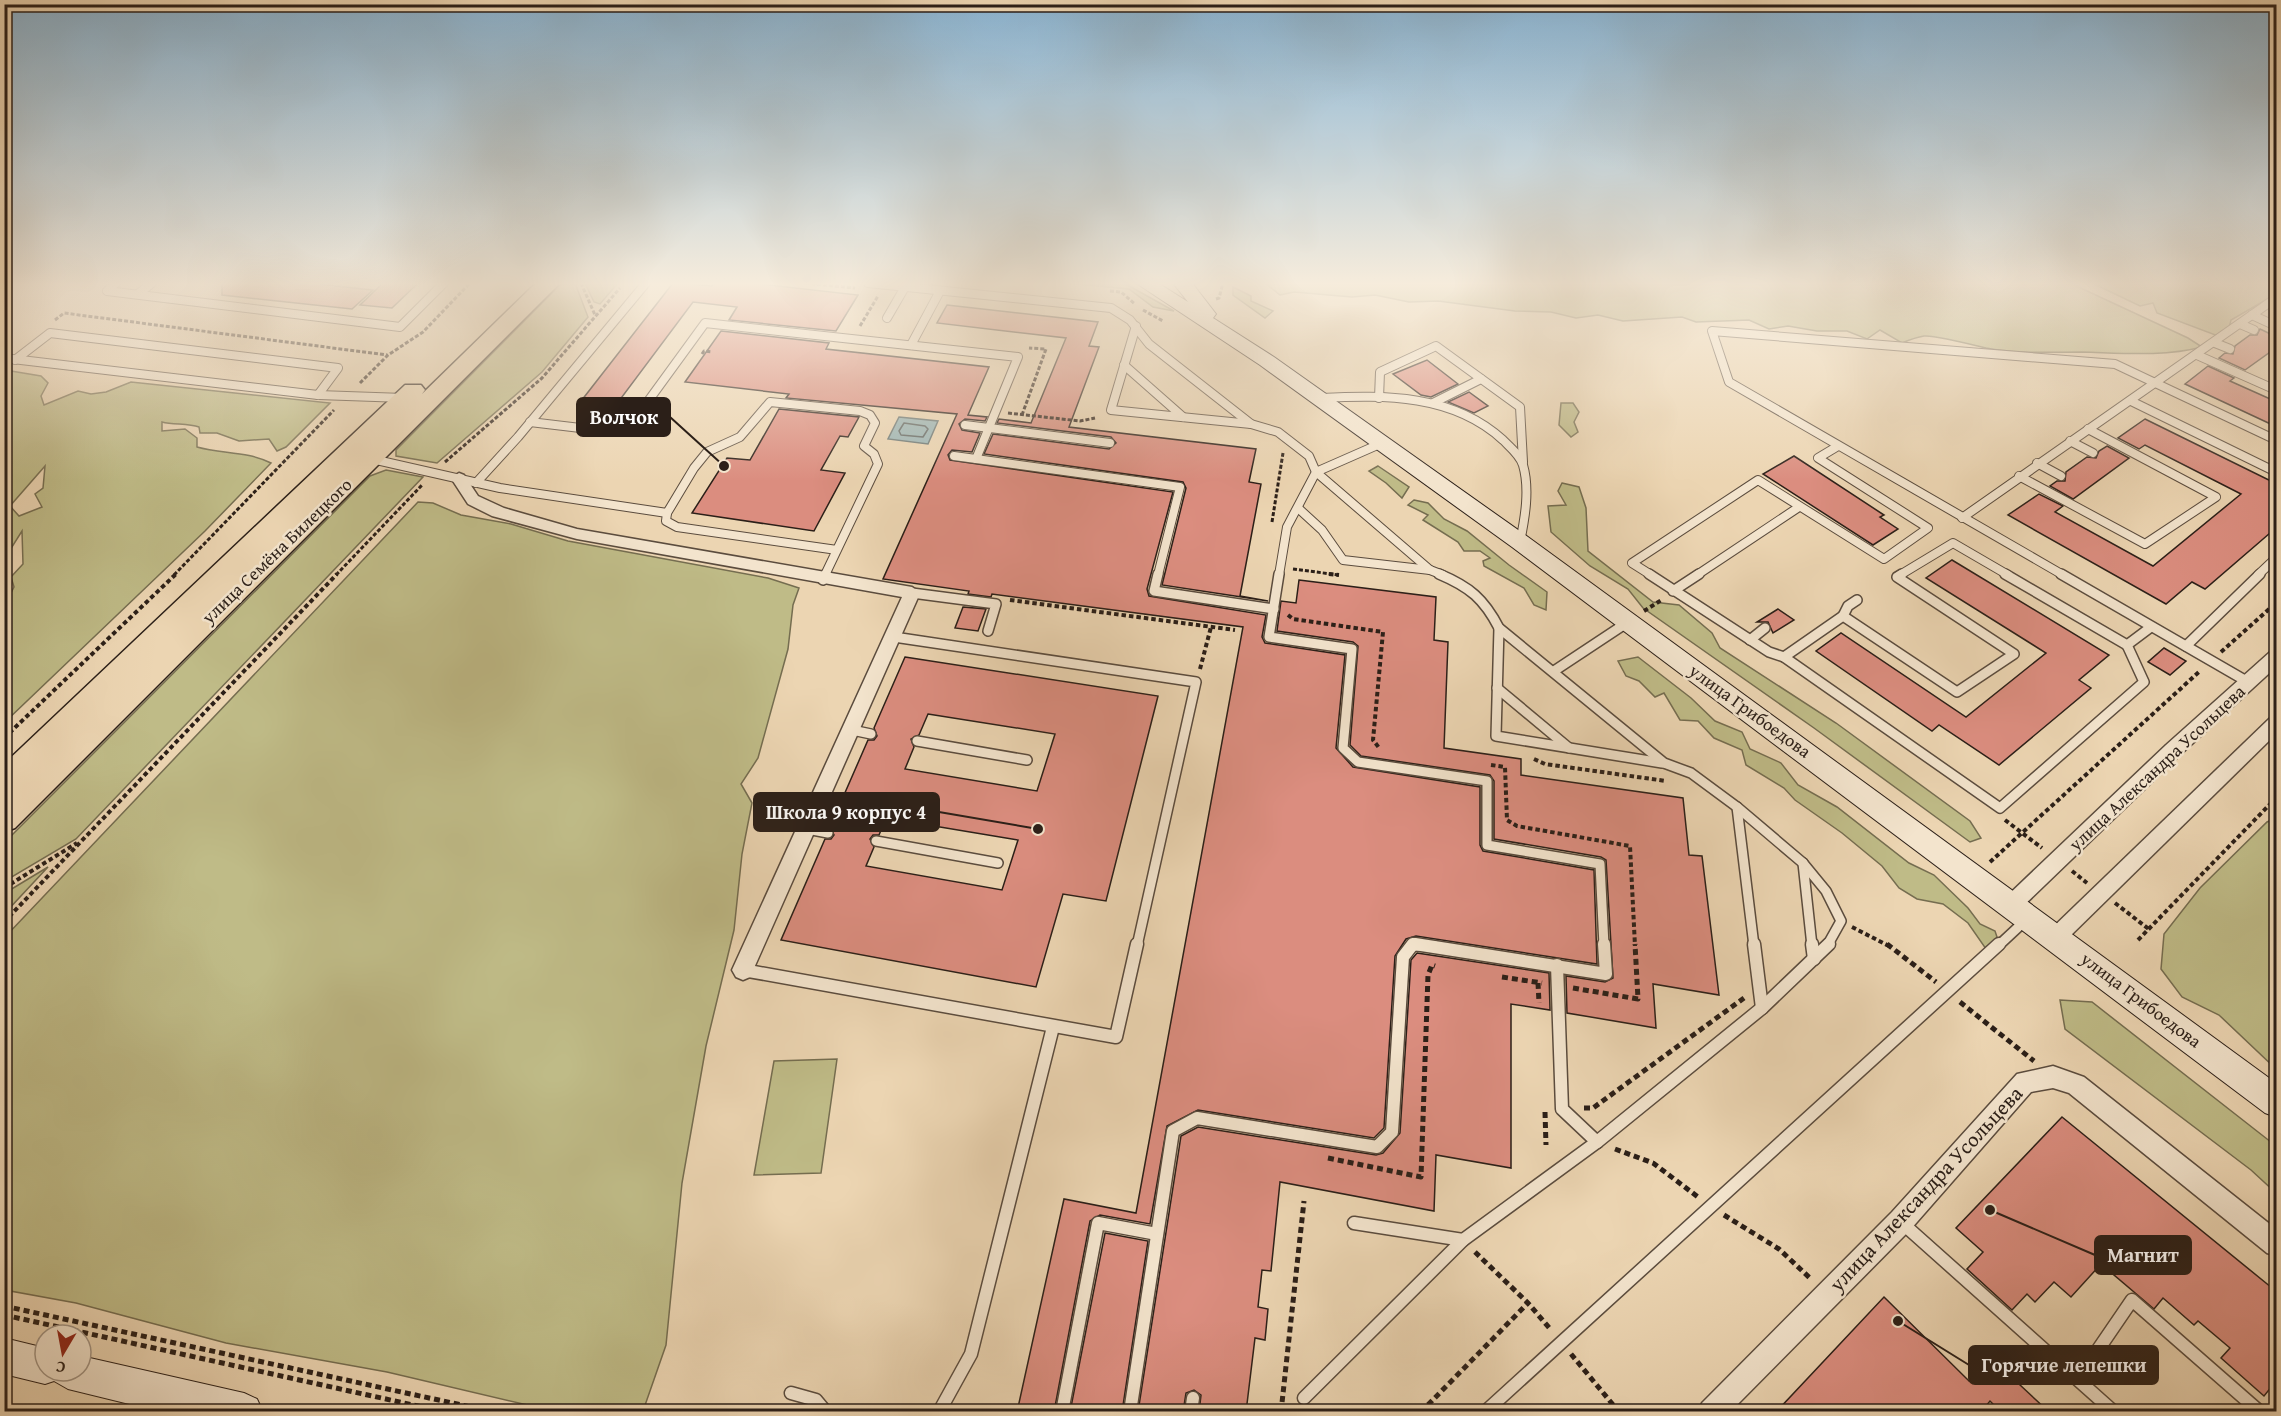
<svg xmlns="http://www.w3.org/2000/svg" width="2281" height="1416" font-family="'Gentium Book Plus',serif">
<rect width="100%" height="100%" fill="#ecd5b2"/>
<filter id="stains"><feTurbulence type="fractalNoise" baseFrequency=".00333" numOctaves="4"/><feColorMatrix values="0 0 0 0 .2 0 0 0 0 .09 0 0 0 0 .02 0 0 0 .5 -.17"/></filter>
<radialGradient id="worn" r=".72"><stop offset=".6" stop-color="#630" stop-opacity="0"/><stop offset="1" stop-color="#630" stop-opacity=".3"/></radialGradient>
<g fill="#bfbb87" stroke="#756d50" stroke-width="1.5" fill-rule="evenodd">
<polygon points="562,283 575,283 588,317 542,372 437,463 396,456 396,450"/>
<polygon points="585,283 618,283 600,304 594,302"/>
<polygon points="1068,283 1124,283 1174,311 1153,307 1129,289"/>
<path d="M1265,283H2070L2188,338L2202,347C2164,357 2121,353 2082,352C2051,352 2017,354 1986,348C1974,345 1933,335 1924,336C1917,337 1909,340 1902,343L1880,330L1867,339L1847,331H1817L1788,326L1769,329L1749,320L1696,322L1682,317L1623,321L1598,315L1576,318L1551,312L1515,311L1438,301L1409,302L1375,295L1352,297L1294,292L1280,295Z"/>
<polygon points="2092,283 2276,283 2276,294 2231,320 2228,332 2218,336 2157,313 2153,303 2140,306"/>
<polygon points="1233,287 1251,296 1251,301 1273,311 1265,318 1233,295"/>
<path d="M5,370L41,376L48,383L41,396L44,405L78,391L91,394L106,392L131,382L330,403L286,447L277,451L269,439L239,441L217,433H200L199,427C188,423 174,425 162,422V431L185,429L197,438V447C222,454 247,451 271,463L205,531L5,722V605L14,587L11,577L23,564L22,531L5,558ZM45,466L43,488L35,494L42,507L19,516L10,506Z"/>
<polygon points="1561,403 1573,403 1579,412 1574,422 1578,432 1571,437 1559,425"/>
<polygon points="1378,466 1409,487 1402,498 1386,483 1369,471"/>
<polygon points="386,470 423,477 76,839 5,881 5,842 370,476"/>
<polygon points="1562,483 1579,487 1586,508 1588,551 1653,602 1679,605 1712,633 1720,648 1836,723 1970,821 1981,838 1970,842 1814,728 1643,608 1628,589 1590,566 1551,532 1548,506 1566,505 1558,491"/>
<polygon points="1414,500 1428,503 1444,519 1467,531 1509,565 1547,592 1546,610 1534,605 1524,588 1484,566 1483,561 1490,558 1480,551 1464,551 1458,542 1423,520 1428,515 1408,505"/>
<polygon points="418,502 433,503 461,515 511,524 568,541 768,578 799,588 793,605 788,649 758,758 741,784 752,803 742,854 734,930 706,1046 682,1183 666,1345 643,1411 553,1411 387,1372 226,1343 76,1303 5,1290 5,937"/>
<polygon points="1638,657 1691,698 1715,721 1742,732 1750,749 1781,763 1798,785 1837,807 1909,863 1934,875 1968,908 1980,924 1995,931 2000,946 1986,949 1968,923 1943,904 1917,899 1899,888 1882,866 1842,833 1795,800 1784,788 1746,765 1742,750 1714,738 1698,721 1680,720 1664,693 1655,697 1639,681 1626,676 1618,661"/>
<polygon points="2276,818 2276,1069 2219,1015 2182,997 2161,969 2164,934 2200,888 2267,822"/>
<polygon points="48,867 5,913 5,893"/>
<polygon points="2060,1000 2092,1002 2276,1146 2276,1193 2251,1170 2065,1029"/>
<polygon points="837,1059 821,1173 754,1175 774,1061"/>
</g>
<polygon fill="#9db6b6" stroke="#6f7a77" stroke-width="1.5" points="899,417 938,421 928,444 888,439"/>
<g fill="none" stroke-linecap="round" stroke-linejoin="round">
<polygon stroke="#646a67" stroke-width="1.5" points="904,423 925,426 928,429 923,437 901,435 899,431"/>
</g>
<g fill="#db8d7f" stroke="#2b1f18" stroke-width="1.5" fill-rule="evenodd">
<polygon points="222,283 309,283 373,290 352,309 222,295"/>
<polygon points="383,283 418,283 392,308 360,305"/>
<polygon points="673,283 712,286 714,283 751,283 858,295 836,331 729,320 737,307 693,302 613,409 578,405"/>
<polygon points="947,305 1098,322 1089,346 1099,347 1069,427 1256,449 1249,482 1261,484 1240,596 1268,601 1162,585 1186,488 1183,482 984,454 993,434 1109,449 1116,443 1111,437 997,423 999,419 1031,423 1066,338 937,323"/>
<polygon points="2260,329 2277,337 2277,347 2245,370 2219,358 2225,353 2233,354 2235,346 2250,335 2257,335"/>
<polygon points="721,331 829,343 826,349 989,367 968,415 987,417 985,421 965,419 959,424 962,430 980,433 972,452 952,450 948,455 950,460 1173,492 1147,589 1149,596 1266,615 1262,637 1265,643 1345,655 1336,748 1353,767 1480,787 1480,845 1483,851 1594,870 1597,964 1416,936 1406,939 1395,956 1384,1128 1374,1138 1198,1110 1167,1126 1150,1224 1100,1215 1090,1221 1054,1412 1017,1412 1064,1199 1136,1213 1243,627 992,594 991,597 968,594 969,591 883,579 957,414 786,398 789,394 685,382"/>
<polygon points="1427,360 1458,384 1431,397 1421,395 1393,374"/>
<polygon points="2208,366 2234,378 2230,381 2277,402 2277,427 2185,384"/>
<polygon points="1469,392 1488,406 1474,413 1448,402"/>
<polygon points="779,409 859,417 848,437 840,436 821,470 845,473 814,531 692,513 727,458 750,460"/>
<polygon points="2145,419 2277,484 2277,527 2205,589 2192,582 2166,604 2008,515 2039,494 2063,506 2055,512 2153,566 2241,494 2145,445 2139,449 2118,438"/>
<polygon points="2107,446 2129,458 2073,499 2050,486 2057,481 2065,481 2066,472 2087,457 2096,458 2099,451"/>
<polygon points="1794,456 1884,515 1880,517 1898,529 1873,545 1763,474"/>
<polygon points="1952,560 2109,655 2079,680 2091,688 1999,765 1939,725 1932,731 1816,651 1841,633 1966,717 2046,653 1926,578"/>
<polygon points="1299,580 1436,597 1434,640 1448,642 1444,748 1521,759 1521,775 1683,798 1689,855 1702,856 1719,995 1653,984 1656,1028 1567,1013 1566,976 1605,982 1613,978 1606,860 1601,857 1494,839 1494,781 1490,775 1361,756 1350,745 1358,646 1353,642 1277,631 1281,601 1296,603"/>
<polygon points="963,607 986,609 978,631 955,628"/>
<polygon points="1778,609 1794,620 1773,633 1768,622 1757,622"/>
<polygon points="2164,648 2186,661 2170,675 2148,662"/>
<path d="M905,657L1158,696L1106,901L1063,894L1036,987L781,940L825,839H831L834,835L830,827L868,740H874L877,736L874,728ZM928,714L1055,734L1037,791L905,769L914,747L911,739L919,735ZM886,818L1018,840L1002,890L866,866L874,847L870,839L873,835H879Z"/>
<polygon points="1417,953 1549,973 1550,1010 1511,1004 1511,1168 1436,1155 1434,1211 1280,1182 1271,1271 1262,1270 1258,1307 1268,1309 1265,1340 1255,1338 1246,1412 1199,1412 1201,1395 1194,1390 1186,1393 1183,1412 1138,1412 1181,1136 1198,1127 1376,1155 1383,1153 1400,1133 1411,960"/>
<polygon points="2062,1117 2277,1292 2277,1380 2264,1396 2221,1358 2230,1348 2198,1321 2194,1325 2163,1298 2154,1309 2101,1264 2071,1297 2054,1282 2035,1302 2027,1294 2012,1310 1967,1269 1983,1252 1956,1228"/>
<polygon points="1105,1233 1148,1241 1122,1412 1070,1412"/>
<polygon points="1884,1297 1969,1381 1990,1357 2049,1412 2001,1412 1990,1401 1981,1412 1776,1412"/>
</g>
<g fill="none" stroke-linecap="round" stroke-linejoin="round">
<g stroke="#5b4c3e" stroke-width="10">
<g id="lane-far2">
<polyline points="116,283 107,291 400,327 444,283"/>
<polyline points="868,283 1111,308 1130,320 1149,344 1251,424 1278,432 1309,456 1316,472 1430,570 1443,575"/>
<polyline points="138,294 152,283"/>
<polyline points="2252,315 2276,326"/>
<polyline points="887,318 905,287"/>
<polyline points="2240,324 2254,330"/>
<polyline points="1136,326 1111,410 1251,424"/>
<polyline points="2215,343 2230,349"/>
<polyline points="911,345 940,291"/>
<polyline points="2197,355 2276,390"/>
<polyline points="4,358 318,395 404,398"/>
<polyline points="15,360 50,333 338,368 318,395"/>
<polyline points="1124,365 1183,417"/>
<path d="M1321,398C1385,395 1453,394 1503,440C1510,447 1520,455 1523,465C1530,489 1525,518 1520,542"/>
<polyline points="1379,398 1380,372 1436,346 1520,407 1523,462"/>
<polyline points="2131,401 2276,472"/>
<polyline points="1433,403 1481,379"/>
<polyline points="530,422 614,432 630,426 705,323 1018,357 976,459 1180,487 1158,575"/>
<polyline points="965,425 1110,443"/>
<polyline points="2070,441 2093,453"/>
<polyline points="954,456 976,459"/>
<polyline points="372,459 500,488 667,513"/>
<polyline points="2037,463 2061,476"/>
<polyline points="2019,476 2145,544 2216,497 2088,429"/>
<polyline points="476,483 518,437 646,283"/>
<polyline points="1298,508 1322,530 1343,560 1430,570"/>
<polyline points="1962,518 2276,298"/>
<polyline points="825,575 878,464 874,454 864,446 875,423 870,415 860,411 770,402 740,437 707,452 694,468 667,513 666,521 677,527 837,550"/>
<polyline points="1279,575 1287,527 1316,472 1382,443"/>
<polyline points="1651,575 1632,563 1758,480 1884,559 1928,528 1818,458 1838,446"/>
<polyline points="1697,575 1799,507"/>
<polyline points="1900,575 1953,543 2008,575"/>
<polyline points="2063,575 1729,382 1712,331 2115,364 2276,440"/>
<polyline points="2258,575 2276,558"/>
</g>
</g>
<g stroke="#5b4c3e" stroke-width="12">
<g id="lane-far1">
<polyline points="1158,574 1154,591 1274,609"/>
<polyline points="1279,574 1269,637 1352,649 1343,748 1358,762 1487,781 1487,845 1600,864 1604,946"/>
<path d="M1439,574C1470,587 1484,599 1499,628L1664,763L1691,773L1737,807L1803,863L1826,891L1841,921L1827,946"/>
<polyline points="1649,574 1769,652 1784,657 2000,808 2144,682 2127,645 2151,627"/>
<polyline points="2005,574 2127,645"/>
<polyline points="2061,574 2248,682"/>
<polyline points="823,580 826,574"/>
<polyline points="1673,591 1699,574"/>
<polyline points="912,593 996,604 988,631"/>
<polyline points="1843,616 1848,606 1857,600"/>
<polyline points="1499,628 1496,736 1662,763"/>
<polyline points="894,637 1196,682 1137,946"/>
<polyline points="1750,640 1765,628"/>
<polyline points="2186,646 2260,574"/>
<polyline points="1784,657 1843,616 1957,692 2014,654 1897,577 1902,574"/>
<polyline points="1554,671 1628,622"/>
<polyline points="1497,688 1569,748"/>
<polyline points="852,730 871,734"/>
<polyline points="917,741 1027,760"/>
<polyline points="1737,807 1754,946"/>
<polyline points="807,829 828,833"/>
<polyline points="876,841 998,863"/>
<polyline points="1803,863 1812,946"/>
<polyline points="1412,946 1435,946"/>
<polyline points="1998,946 2027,919"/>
</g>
</g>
<g stroke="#5b4c3e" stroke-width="15">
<g id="lane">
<polyline points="1415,944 1606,974 1604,944"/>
<polyline points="1754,944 1762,1008"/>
<polyline points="1812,944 1814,959"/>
<polyline points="1557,965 1562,1109 1597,1142"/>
<polyline points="743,970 1116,1037 1137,944"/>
<polyline points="1901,1222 2114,1412"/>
<polyline points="1354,1223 1463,1240"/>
<polyline points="2078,1379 2132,1300 2260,1412"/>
<polyline points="791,1393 816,1400 826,1412"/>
<polyline points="1304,1398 1463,1240 1597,1142 1762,1008 1829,944"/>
<polyline points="939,1412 971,1354 1053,1027"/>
<polyline points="1062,1412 1098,1223 1157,1234"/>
<polyline points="1130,1412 1173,1131 1197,1118 1377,1147 1392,1132 1403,957 1413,944"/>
<polyline points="1191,1412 1193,1398"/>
<polyline points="1485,1412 1999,944"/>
</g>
</g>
<g stroke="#5b4c3e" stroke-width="3">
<g id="street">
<polygon points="459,473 464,475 478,496 504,508 577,529 912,587 920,593 750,977 743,980 736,977 732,970 902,597 577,539 492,516 468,504 451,478"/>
<polygon points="2276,651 2276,667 2180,755 2019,910 2012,913 2005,910 2002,904 2005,898 2166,745 2270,652"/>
<polygon points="2276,716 2276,734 2063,943 2056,946 2049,943 2046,937 2049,931 2270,718"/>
<polygon points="2053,1066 2084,1077 2276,1229 2276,1256 2267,1253 2069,1093 2053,1088 2031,1092 1910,1230 1730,1412 1698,1412 1702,1403 1892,1212 2017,1074"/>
</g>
</g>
<g stroke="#2b1f18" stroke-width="2">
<g id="secondary">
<polygon points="1136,283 1158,283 1188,302 1173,283 1192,283 1216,314 1213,318 1274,357 1528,537 2276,1083 2276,1117 2265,1113 1512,547 1260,365"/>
<polygon points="4,1338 45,1348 45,1371 81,1371 81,1356 244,1393 257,1399 263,1412 162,1412 68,1389 54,1381 45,1384 4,1374"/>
</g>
</g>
<g stroke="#2b1f18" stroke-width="3">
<polygon id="primary" points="536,283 560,283 15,828 4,832 4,798 7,796 4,797 4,764 405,385 421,385 425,390 422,394"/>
</g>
<g stroke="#2b1f18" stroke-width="3" stroke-dasharray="4 2" stroke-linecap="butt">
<polyline points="581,283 595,315"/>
<polyline points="805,283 855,288"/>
<polyline points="1110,291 1121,292 1135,304"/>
<polyline points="1216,299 1219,298 1223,283"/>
<polyline points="1143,310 1163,321"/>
<polyline points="55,320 64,313 387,355"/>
<polyline points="860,326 878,296"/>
<polyline points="702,354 704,351 712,352"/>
<polyline points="360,383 388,355 423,332 470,283"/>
<polyline points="1008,413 1080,421 1095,418"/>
<polyline points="1022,415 1046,349 1029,348"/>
<polyline points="445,462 542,378 620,288"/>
<polyline points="1272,522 1283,453"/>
<polyline points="1293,569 1339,575"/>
<polyline points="174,575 334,410"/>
<polyline points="336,575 423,484"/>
</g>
<g stroke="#2b1f18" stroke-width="4" stroke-dasharray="4.5 3" stroke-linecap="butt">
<polyline points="1329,574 1339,575"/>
<polyline points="1010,600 1235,630"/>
<polyline points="1644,611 1663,599"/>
<polyline points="1288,615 1293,619 1383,632 1373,740 1380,749"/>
<polyline points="2221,652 2276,603"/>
<polyline points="1200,669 1211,627"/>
<polyline points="4,738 176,574"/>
<polyline points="1534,759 1545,764 1666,781"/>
<polyline points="1491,765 1505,767 1507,820 1517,826 1630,846 1635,946"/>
<polyline points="2005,820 2042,848"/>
<polyline points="1990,862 2200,671"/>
<polyline points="2072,871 2087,883"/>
<polyline points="4,888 77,843"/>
<polyline points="2115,903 2150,930"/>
<polyline points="4,922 337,574"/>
<polyline points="1852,927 1889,946"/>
<polyline points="2138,940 2276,798"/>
</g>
<g stroke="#2b1f18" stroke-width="5" stroke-dasharray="6 4" stroke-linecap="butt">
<polyline points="1887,944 1936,982"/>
<polyline points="1502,977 1542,983"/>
<polyline points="1538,983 1539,1003"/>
<polyline points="1573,988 1638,999 1635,944"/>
<polyline points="1960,1002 2034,1061"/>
<polyline points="1584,1108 1593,1108 1744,998"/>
<polyline points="1545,1112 1546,1145"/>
<polyline points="1615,1149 1653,1163 1698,1197"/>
<polyline points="1328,1158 1421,1177 1428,975 1432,965 1435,966"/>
<polyline points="1724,1215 1779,1249 1812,1280"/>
<polyline points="1475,1252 1528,1303 1551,1330"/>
<polyline points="4,1306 494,1412"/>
<polyline points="4,1315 445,1412"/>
<polyline points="1571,1354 1619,1412"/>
<polyline points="1281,1412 1304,1201"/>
<polyline points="1421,1412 1528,1303"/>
</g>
<use href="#lane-far2" stroke="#f3e4cd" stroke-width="8"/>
<use href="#lane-far1" stroke="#f3e4cd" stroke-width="9"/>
<use href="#lane" stroke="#f3e4cd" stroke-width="12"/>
<use href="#street" fill="#f3e4cd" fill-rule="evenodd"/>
<use href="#secondary" fill="#f3e4cd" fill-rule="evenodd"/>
<use href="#primary" fill="#ecd5b2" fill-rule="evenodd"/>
</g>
<linearGradient id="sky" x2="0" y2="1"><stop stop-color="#8ab5d4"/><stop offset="0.59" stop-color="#f6ecdc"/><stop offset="1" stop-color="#f6ecdc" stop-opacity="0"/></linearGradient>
<rect width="2281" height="481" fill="url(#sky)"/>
<g text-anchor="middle" stroke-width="5" stroke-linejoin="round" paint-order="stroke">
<g font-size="18" fill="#2b1f18" stroke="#f3e4cd">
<text transform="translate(277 551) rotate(-44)" y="6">улица Семёна Билецкого</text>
<text transform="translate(1750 711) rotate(36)" y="6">улица Грибоедова</text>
<text transform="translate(2157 768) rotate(-43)" y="6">улица Александра Усольцева</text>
<text transform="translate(2141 1000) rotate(37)" y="6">улица Грибоедова</text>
</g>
<g font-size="21" fill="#2b1f18" stroke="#f3e4cd">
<text transform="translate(1926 1189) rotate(-47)" y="7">улица Александра Усольцева</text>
</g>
</g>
<path fill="none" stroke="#2b1f18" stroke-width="2" d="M724 466L670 417M1038 829L939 812M1990 1210L2095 1255M1898 1321L1969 1365"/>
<g fill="#2b1f18" stroke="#f3e4cd" stroke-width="2">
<circle cx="724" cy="466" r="6"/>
<circle cx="1038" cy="829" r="6"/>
<circle cx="1990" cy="1210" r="6"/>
<circle cx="1898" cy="1321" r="6"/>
</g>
<g fill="#2b1f18" stroke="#2b1f18" stroke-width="2">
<rect x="577" y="398" width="93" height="38" rx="6"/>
<rect x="754" y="793" width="185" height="38" rx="6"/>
<rect x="2095" y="1236" width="96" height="38" rx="6"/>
<rect x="1969" y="1346" width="189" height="38" rx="6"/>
</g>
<g font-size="20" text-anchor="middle" font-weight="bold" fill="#fff">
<text x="624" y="424">Волчок</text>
<text x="846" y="819">Школа 9 корпус 4</text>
<text x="2143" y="1262">Магнит</text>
<text x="2064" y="1372">Горячие лепешки</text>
</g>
<rect width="2281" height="1416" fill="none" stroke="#ecd5b2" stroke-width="24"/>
<rect x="6" y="6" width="2269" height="1404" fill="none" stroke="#2b1f18" stroke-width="3"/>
<rect x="12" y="12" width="2257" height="1392" fill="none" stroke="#2b1f18" stroke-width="1.5"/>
<g transform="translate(63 1353) rotate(190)"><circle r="28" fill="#f3e4cd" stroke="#a39585" stroke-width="1.5"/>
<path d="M0-4.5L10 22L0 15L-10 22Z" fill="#8f2418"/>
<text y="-9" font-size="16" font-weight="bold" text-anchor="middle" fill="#2b1f18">С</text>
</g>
<rect width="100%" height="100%" filter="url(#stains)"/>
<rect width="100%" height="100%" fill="url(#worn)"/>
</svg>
